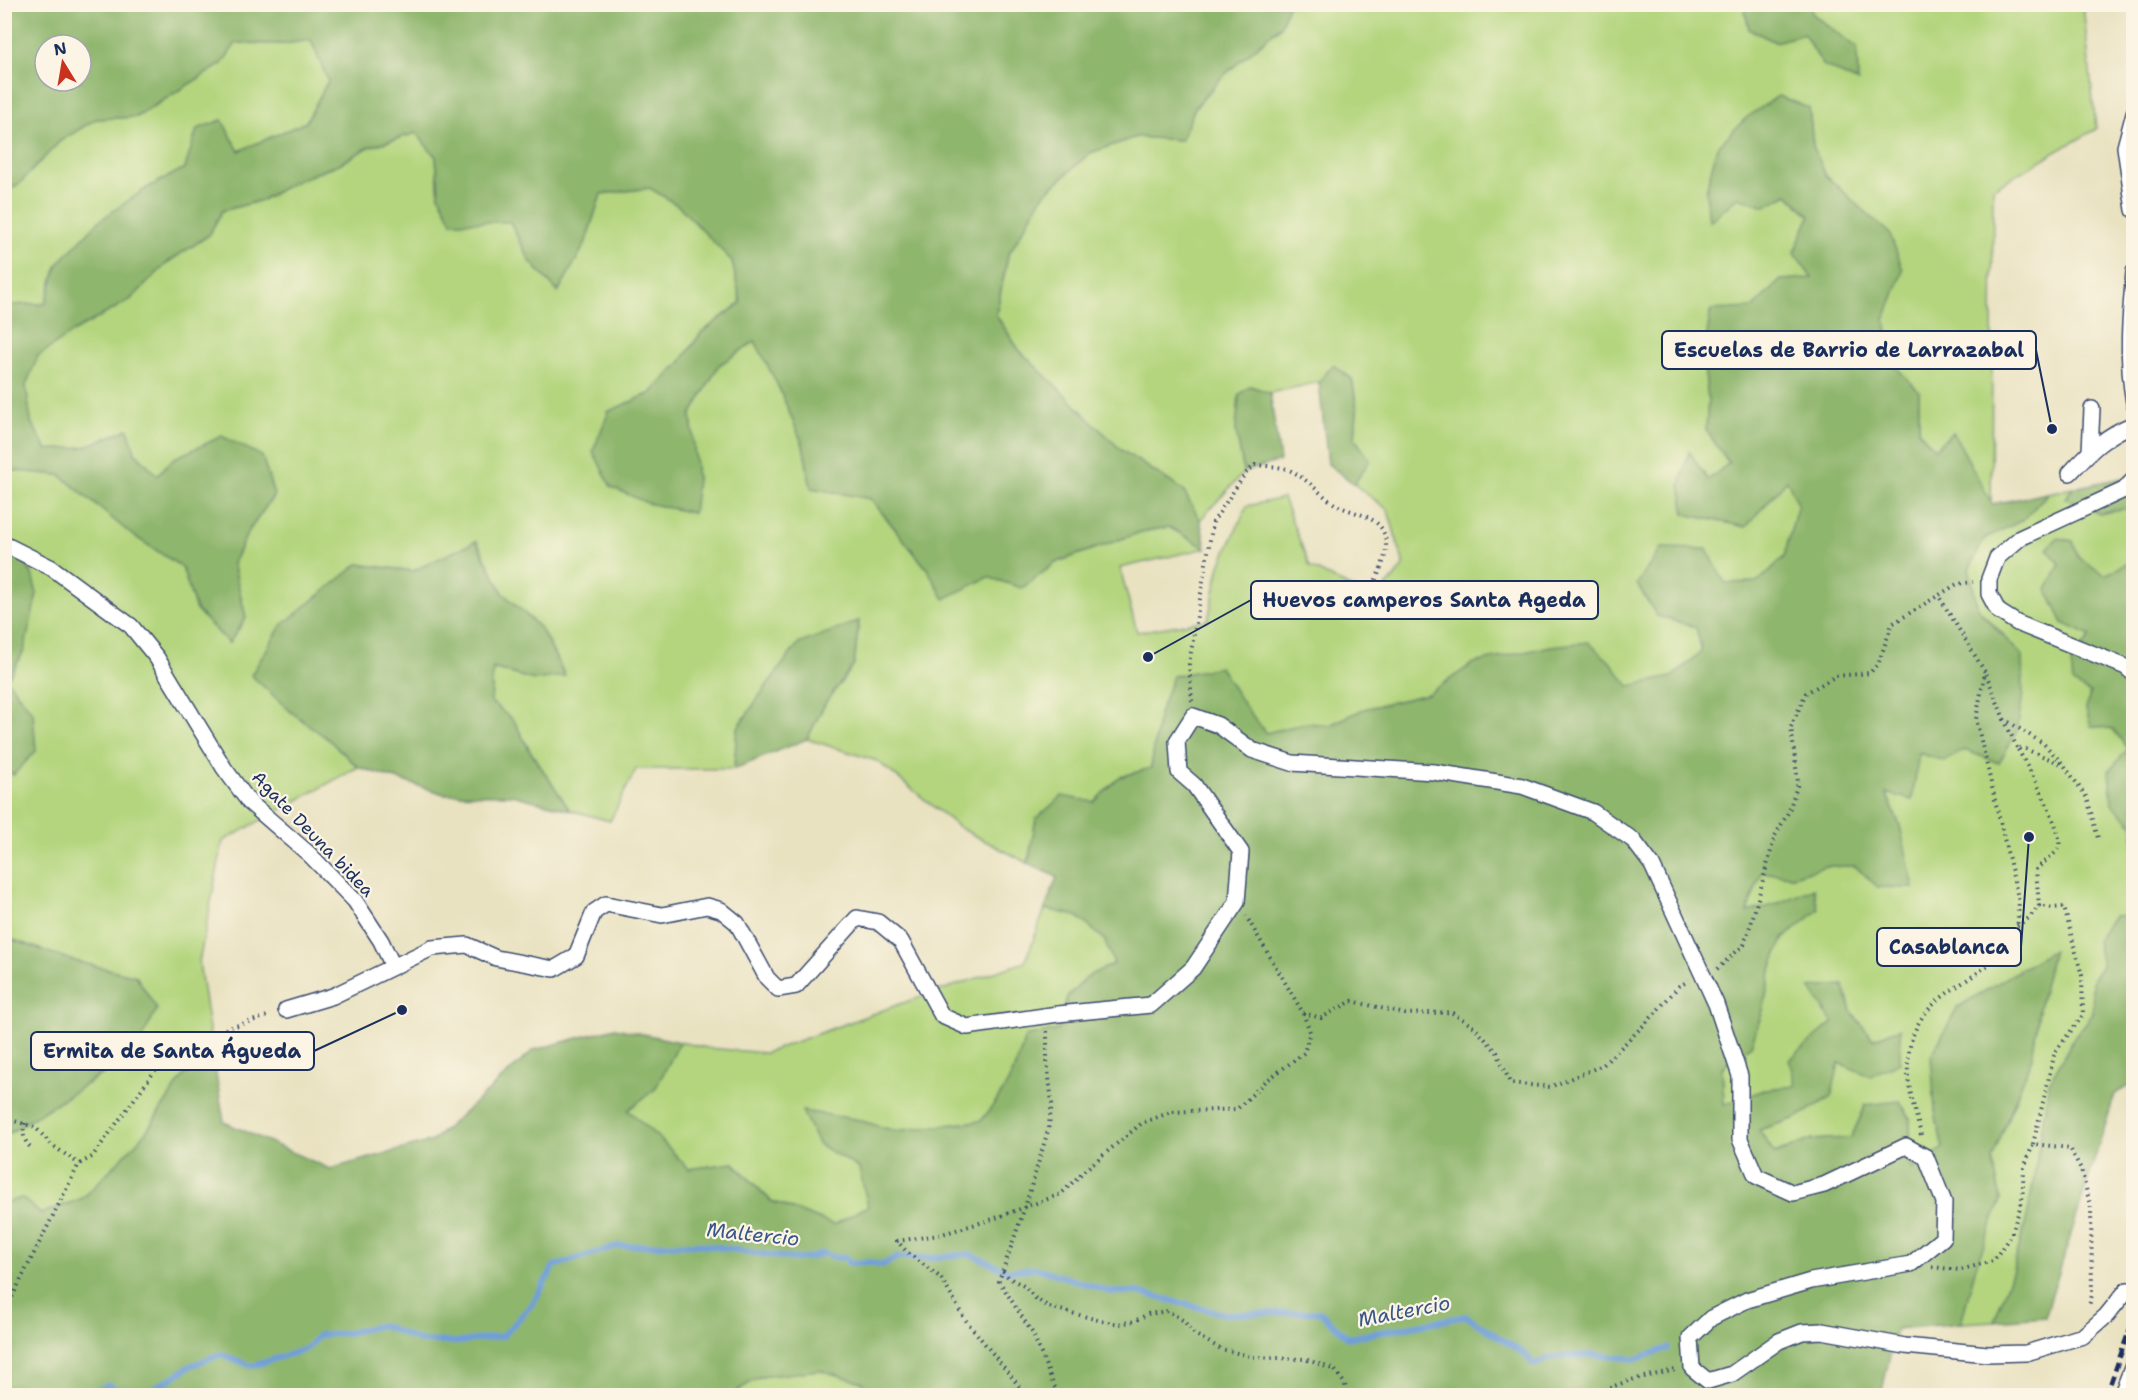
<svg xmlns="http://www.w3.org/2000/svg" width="2138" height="1400" font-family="'Shantell Sans',sans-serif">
<rect width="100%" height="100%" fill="#fcf5e5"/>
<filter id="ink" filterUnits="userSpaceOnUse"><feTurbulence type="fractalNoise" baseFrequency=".0167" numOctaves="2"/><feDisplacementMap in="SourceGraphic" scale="12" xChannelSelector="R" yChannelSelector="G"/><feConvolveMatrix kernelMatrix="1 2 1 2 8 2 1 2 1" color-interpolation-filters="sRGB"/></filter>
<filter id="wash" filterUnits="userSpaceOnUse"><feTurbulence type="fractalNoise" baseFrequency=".008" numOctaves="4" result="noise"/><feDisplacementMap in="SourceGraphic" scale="24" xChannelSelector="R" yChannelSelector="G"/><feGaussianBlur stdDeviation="1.35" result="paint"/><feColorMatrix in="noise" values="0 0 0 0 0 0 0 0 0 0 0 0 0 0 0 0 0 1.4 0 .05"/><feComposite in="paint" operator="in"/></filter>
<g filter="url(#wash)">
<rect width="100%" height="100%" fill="#e9e2c1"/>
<g fill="#b4d57e" stroke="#68826e" stroke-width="1.5">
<polygon points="1288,5 1744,5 1749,29 1775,42 1804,34 1823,65 1857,48 1812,13 1812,5 2083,5 2096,129 1993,188 1991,504 1953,432 1935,449 1919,431 1919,392 1891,362 1885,319 1903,269 1855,203 1826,176 1813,146 1809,108 1710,221 1738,197 1765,206 1788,194 1810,216 1794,253 1813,279 1781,280 1703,358 1708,398 1706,430 1729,463 1708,480 1689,452 1685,514 1746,527 1787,479 1798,504 1784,557 1758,582 1725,583 1657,615 1696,627 1702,651 1672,677 1629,687 1609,661 1474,663 1428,694 1364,709 1330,725 1307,723 1266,733 1244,705 1159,714 1151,768 1120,777 1094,802 1036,819 1028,863 960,828 877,761 807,739 826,702 854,665 859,621 798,645 770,681 737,729 734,769 636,769 610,821 570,810 530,751 514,721 491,702 493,668 534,680 565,675 541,629 503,593 477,541 413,571 358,564 337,582 290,711 328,739 358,767 223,841 199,962 213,1056 184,1075 144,1135 83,1198 40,1214 22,1198 5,1203 5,1136 134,1054 136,976 71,960 5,937 5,769 14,775 33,713 7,680 24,651 32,574 5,529 4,475 7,470 60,475 131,534 182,567 196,610 229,643 246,618 233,563 248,532 274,495 175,457 157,475 135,452 128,429 85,447 47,450 31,422 25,384 38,356 76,330 130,300 168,262 209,235 222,211 262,200 296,181 339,164 369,147 416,133 436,157 439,195 510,222 530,261 558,292 585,244 601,194 650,188 679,206 732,261 741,302 701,333 680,363 651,393 608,412 697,479 691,415 719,365 756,341 780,390 803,445 811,487 871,499 928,570 944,598 988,577 1022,588 1057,562 1141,532 1169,527 1206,548 1120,568 1137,632 1208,620 1220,565 1247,506 1283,498 1310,567 1376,600 1404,565 1388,510 1354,484 1370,460 1355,439 1357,409 1352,379 1333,365 1319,382 1270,393 1250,386 1236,431 1244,472 1200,520 1183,490 1121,450 1019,350 996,315 1008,255 1044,194 1090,153 1136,137 1181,140 1195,108 1222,77 1281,26"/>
<polygon points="311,40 328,81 306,122 239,151 185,168 147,188 99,221 58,264 45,304 5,305 5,193 20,183 60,141 96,119 137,117 221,64 236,43 284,44"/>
<polygon points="2073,488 2065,498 2100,514 2124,508 2133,512 2133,563 2124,565 2105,575 2078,557 2060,564 2047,590 2063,623 2091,636 2071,662 2090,693 2086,710 2113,729 2129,749 2129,821 2133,824 2133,915 2114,916 2097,940 2102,966 2092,980 2093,1014 2074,1038 2049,1083 2029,1209 2012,1273 1994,1321 1961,1323 1975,1266 2001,1200 1992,1159 2032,1057 2040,1002 2052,951 1958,1007 1935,1111 1943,1148 1911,1171 1910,1118 1866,1105 1851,1138 1810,1140 1775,1154 1759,1130 1796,1118 1839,1063 1900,1028 1873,1039 1851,1011 1843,985 1824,1011 1833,1022 1815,1039 1796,1087 1766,1089 1724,1106 1722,1068 1751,1045 1763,1010 1772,966 1783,939 1818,910 1774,905 1747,913 1761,872 1793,876 1825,866 1855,866 1878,887 1913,888 1900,826 1886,792 1919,753 1944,761 1965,750 1999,763 2004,635 1978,609 1969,569 1985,538 2023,520 2048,493"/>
<path d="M1045,909L1077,916L1104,939L1114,964L1090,975L1067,997L1058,1031L1025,1037C1015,1075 1005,1091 981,1121L895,1131L855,1119L818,1144L859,1168L869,1206L834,1225L771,1201L734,1163L689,1169L662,1141L627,1110L655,1089L680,1042L708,1048L765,1053L897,1005L1025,962Z"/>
<path d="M820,1370L862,1382L871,1395L734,1396C753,1370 792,1373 820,1370Z"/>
</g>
<g fill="#8fb66d" stroke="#557266" stroke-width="1.5" fill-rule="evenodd">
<path d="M5,4L1288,5L1281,25L1222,77L1195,107L1181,140L1136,137L1090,153L1044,194L1008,255L996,315L1019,350L1121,450L1183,490L1200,520L1206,548L1169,527L1141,532L1057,562L1022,588L988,577L944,599L928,570L871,499L811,488L803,445L780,390L755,341L719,365L691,415L697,479L693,513L647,503L611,487L593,451L609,411L651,393L680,363L701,333L741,303L732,261L679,206L650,188L601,194L585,244L558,292L530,261L510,222H452L439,195L436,157L416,133L369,147L339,164L296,181L262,200L222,211L209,235L168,262L130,300L76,330L38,356L26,385L31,422L47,450L85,447L128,429L135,452L157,475L175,458L222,436L262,456L274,495L248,532L233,563L246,618L229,643L196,610L182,567L131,534L60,475L7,470L5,475V305L45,304L58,264L99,221L147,188L185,168L197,129L222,120L239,151L306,122L328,81L311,40L284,44L236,43L222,64L136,117L96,119L60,141L20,183L5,193ZM45,45H81V81H45Z"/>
<polygon points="1744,5 1812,5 1812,14 1857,48 1858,82 1823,65 1804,34 1775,42 1749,29"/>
<path d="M1778,96L1809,108L1813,146L1826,176L1890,234L1903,270L1885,319L1891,362L1919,391V432L1935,449L1953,432L1992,504L2048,493L2023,520L1985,538L1969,569L1978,609L2022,656L2023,694L2017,731L1999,763L1965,750L1944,761L1919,753L1912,800L1886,793L1900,826L1914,888L1878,887L1855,866H1825L1793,876L1761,872L1747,912L1774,905L1814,888L1818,910L1783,939L1772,966L1763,1010L1751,1045L1722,1068L1724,1105L1766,1089L1796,1086L1789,1060L1833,1022L1810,988L1843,985L1851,1011L1873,1039L1900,1028V1062L1870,1076L1839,1063L1831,1097L1796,1118L1759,1130L1775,1154L1810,1140L1851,1138L1866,1105L1900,1101L1910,1118L1911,1170L1943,1148L1935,1111L1931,1056L1958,1007L2053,950L2040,1002L2032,1057L1992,1159L2001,1200L1976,1266L1961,1323L1896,1329L1881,1395L871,1396L862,1382L820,1370L760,1377L738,1390L734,1396L5,1395L4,1203L22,1198L41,1214L83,1198L144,1135L184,1075L213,1056L224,1122L330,1169L432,1141L534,1050L615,1028L680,1042L655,1089L628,1110L662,1141L689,1169L733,1163L771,1201L834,1225L868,1206L859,1168L818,1144L802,1111L855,1119L895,1131L981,1121C1005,1091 1015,1075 1025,1037L1058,1030L1067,997L1090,975L1114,964L1104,939L1077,916L1045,909L1057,877L1028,863L1036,819L1062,796L1094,802L1120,777L1151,768L1159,714L1173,676L1220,667L1244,705L1266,733L1307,723L1330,725L1364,709L1428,694L1474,663L1551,646L1588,642L1609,661L1629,686L1672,677L1702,651L1696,627L1657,616L1637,584L1661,548L1707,549L1725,583L1758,582L1784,557L1798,504L1787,480L1746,527L1685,514L1680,485L1689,451L1708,480L1729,463L1706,430L1708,398L1703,358L1711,310L1752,308L1781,280L1812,278L1794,253L1810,216L1788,194L1765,206L1738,197L1709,222L1706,191L1717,147L1746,118Z"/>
<polygon points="1333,365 1352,379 1357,409 1355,439 1370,460 1354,484 1328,464 1319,382"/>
<polygon points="1250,386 1270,393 1280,461 1244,472 1236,431 1239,395"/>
<polygon points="2133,476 2133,512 2123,508 2100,514 2065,498 2073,488"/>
<polygon points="4,529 32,574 37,594 24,651 7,680 33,713 36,751 13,775 4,769"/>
<polygon points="2057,538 2073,541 2078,557 2105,575 2125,565 2133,563 2133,824 2112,804 2109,771 2128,749 2113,729 2091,726 2086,710 2090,693 2073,683 2071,662 2091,636 2063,623 2047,590 2060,564 2047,549"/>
<polygon points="476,541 503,593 541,629 565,676 534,680 493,668 491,702 514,721 530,751 570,810 512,795 444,794 358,767 328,739 290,711 251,675 281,626 358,564 413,571"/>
<polygon points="859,621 854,665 826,702 807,739 734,769 737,729 770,681 798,644"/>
<polygon points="2133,915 2133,1083 2115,1094 2045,1317 1994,1321 2012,1273 2029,1209 2049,1083 2074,1038 2093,1014 2092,980 2102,966 2097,940 2114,916"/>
<polygon points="5,937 71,960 136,976 157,1009 134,1053 5,1136"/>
</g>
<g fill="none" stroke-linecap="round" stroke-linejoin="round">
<g stroke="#6f9fd8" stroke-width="6">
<polyline points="83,1396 109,1385 130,1396"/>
<polyline points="139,1396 177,1375 188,1367 220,1354 252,1366 306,1349 319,1335 347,1333 382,1325 420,1341 460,1342 503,1336 533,1303 554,1266 617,1246 697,1244 795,1259 814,1257 822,1253 837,1258 845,1257 849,1263 869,1262 882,1265 898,1257 929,1258 970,1254 1007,1271 1036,1268 1111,1292 1137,1292 1225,1314 1320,1312 1348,1338 1466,1316 1525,1354 1534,1365 1552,1357 1594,1355 1636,1359 1668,1348"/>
</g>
</g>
</g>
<g filter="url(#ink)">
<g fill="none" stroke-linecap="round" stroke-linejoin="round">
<g stroke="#3a4a6d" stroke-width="18">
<g id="minor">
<polyline points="2134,113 2125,147 2134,210"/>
<path d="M2134,272C2130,316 2126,359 2134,403"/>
<polyline points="2090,451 2092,409"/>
<path d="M2070,473C2090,451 2106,435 2134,424"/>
<polyline points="2134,479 2124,490 2020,538 1997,558 1989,579 1989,594 1998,611 2017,623 2126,667 2134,674"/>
<polyline points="4,544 52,568 131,626 157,658 224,768 249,802 309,854 355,901 381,941 393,966"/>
<polyline points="286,1010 333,996 432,948 467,945 496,958 554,969 576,956 594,912 606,904 662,915 707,906 721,910 737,923 767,978 778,989 796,986 857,918 878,922 901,941 942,1016 967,1027 1058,1014 1151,1005 1193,968 1237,902 1241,852 1194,785 1179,772 1177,741 1193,716 1218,725 1252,750 1292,763 1434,772 1522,786 1593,812 1633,840 1652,865 1716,1004 1740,1076 1740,1139 1756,1176 1793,1193 1824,1185 1906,1146 1926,1157 1944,1202 1943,1238 1911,1264 1811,1281 1747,1300 1711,1318 1690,1338 1692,1368 1708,1381 1732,1374 1779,1341 1802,1332 1822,1331 1905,1346 1988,1354 2026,1353 2083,1336 2106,1316 2127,1290 2134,1290"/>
<polyline points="2121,1396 2134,1363"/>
</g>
</g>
<g stroke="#3a4a6d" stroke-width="4" stroke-dasharray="1.5 4.5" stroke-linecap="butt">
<polyline points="1986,674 2004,719 2044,744 2064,765 2087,798 2098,838"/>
<path d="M1192,701L1189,664L1213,522L1245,474L1255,465C1265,466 1277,466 1287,469C1306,477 1318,493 1335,504C1353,515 1385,514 1386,544C1387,560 1376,577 1371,592"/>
<polyline points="2004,719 2017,748"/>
<path d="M2017,926L2029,918L2039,906L2036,870C2042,862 2055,856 2059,847C2064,830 2027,765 2017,748H2023L2064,765"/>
<polyline points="1717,969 1744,945 1753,917 1775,836 1789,811 1798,783 1791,727 1806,693 1836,676 1870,673 1879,662 1892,624 1957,584 1973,582"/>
<polyline points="1303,1013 1321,1018 1352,1001 1405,1014 1451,1012 1474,1027 1497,1052 1510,1083 1550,1087 1603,1065 1650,1019 1679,986 1689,981"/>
<polyline points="1047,1031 1047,1061 1052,1103 1048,1131 1025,1207 999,1281 1033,1334 1054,1386 1061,1396"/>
<polyline points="4,1118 35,1127 52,1145 79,1164"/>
<path d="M25,1123C22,1135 24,1141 32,1149"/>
<path d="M1921,1135C1917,1117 1910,1096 1908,1077C1903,982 1987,994 2016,929C2019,921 2018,911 2019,902L1976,719L1985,672L1938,595"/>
<polyline points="2033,1144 2055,1052 2083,1015 2082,976 2064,907 2053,908 2039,906"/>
<polyline points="1932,1267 1960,1270 1993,1261 2011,1235 2022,1202 2024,1168 2033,1144 2070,1148 2081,1169 2091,1208 2092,1295 2089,1306"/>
<polyline points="1003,1271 1009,1278 1024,1286 1035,1298 1049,1307 1102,1321 1119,1324 1135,1321 1148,1314 1168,1311 1184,1321 1194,1334 1221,1349 1253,1357 1305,1359 1335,1370 1345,1384 1347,1396"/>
<polyline points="4,1313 79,1164 92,1157 165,1057 200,1037 271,1015"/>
<polyline points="1027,1396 964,1318 941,1278 907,1252 897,1241 939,1235 993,1219 1061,1194 1085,1170 1142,1123 1171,1112 1237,1109 1266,1081 1304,1053 1310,1032 1303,1013 1246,916"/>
<polyline points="1587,1396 1631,1380 1675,1370"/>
</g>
<use href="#minor" stroke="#fff" stroke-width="15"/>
<polyline stroke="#1b2f5e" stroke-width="4.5" stroke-dasharray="9 4.5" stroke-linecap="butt" points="2106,1396 2134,1317"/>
</g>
</g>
<g text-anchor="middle" stroke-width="4.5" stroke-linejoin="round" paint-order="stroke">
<g font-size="18" fill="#1b2f5e" stroke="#fcf5e5">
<text transform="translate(313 834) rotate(46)" y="6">Agate Deuna bidea</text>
</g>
<g font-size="20" font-style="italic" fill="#385689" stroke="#fcf5e5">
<text transform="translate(753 1234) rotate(6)" y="7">Maltercio</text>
<text transform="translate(1404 1311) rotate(-11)" y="7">Maltercio</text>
</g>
</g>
<path fill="none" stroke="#1b2f5e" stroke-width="2" d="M2052 429L2036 350M1148 657L1251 600M2029 837L2021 947M402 1010L314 1051"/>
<g fill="#1b2f5e" stroke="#fcf5e5" stroke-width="2">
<circle cx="2052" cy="429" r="6"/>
<circle cx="1148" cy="657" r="6"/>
<circle cx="2029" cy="837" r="6"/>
<circle cx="402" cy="1010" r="6"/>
</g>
<g fill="#fcf5e5" stroke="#1b2f5e" stroke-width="2">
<rect x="1662" y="331" width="374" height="38" rx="6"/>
<rect x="1251" y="581" width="347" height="38" rx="6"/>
<rect x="1877" y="928" width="144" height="38" rx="6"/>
<rect x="31" y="1032" width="283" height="38" rx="6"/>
</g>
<g font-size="20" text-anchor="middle" font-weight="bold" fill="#1b2f5e">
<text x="1849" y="357">Escuelas de Barrio de Larrazabal</text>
<text x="1424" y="607">Huevos camperos Santa Ageda</text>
<text x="1949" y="954">Casablanca</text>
<text x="172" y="1058">Ermita de Santa Águeda</text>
</g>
<rect width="2138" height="1400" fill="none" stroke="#fcf5e5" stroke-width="24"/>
<g transform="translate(63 63) rotate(349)"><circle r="28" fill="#fcf5e5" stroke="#a2a6af" stroke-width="1.5"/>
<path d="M0-4.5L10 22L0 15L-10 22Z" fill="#c8321e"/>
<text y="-9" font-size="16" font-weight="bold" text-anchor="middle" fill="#1b2f5e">N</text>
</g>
</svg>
